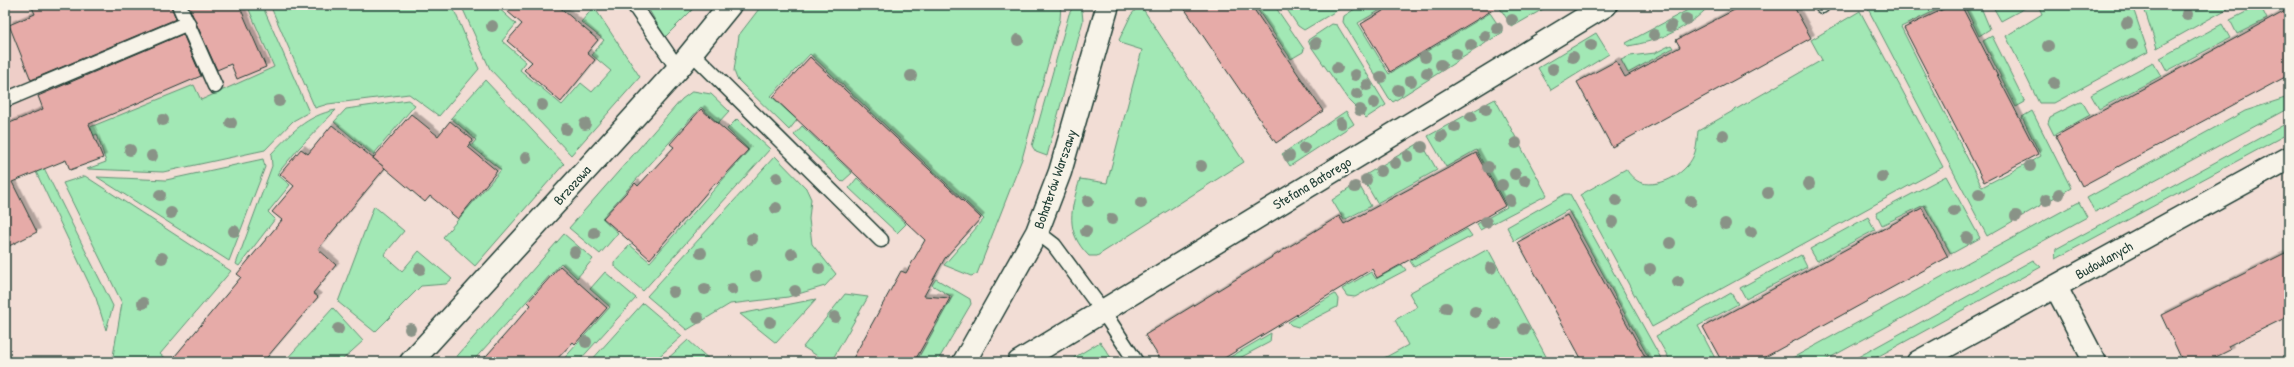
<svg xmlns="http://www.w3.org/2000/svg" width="2294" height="367" font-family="'Patrick Hand',sans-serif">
<defs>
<filter id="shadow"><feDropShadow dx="3.5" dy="-3.5" stdDeviation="0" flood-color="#0004"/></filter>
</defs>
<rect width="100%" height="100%" fill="#f2ddd5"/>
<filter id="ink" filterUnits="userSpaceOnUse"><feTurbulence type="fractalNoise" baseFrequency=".025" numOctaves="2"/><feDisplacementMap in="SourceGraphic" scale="8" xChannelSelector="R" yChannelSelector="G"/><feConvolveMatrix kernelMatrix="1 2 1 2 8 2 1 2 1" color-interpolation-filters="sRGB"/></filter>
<g filter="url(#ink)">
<polygon fill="#eecec8" points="5,5 247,5 274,67 201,101 194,85 5,162"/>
<g fill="#a2e8b5" stroke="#609274">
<polygon points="247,5 262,5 309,112 293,121 265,150 163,172 87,169 106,162 97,134 51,155 46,145 194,85 201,100 274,67"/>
<polygon points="270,5 452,5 479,69 439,116 409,94 328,104 315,108"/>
<polygon points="461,5 495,5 516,24 502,41 526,62 520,70 562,105 581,83 592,92 611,71 592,55 604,40 581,22 594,7 640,77 571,155 490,69"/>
<polygon points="646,5 694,5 695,7 665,37"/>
<polygon points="762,5 1061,5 1060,19 1022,159 977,274 971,276 944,265 984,219 810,54 771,96 797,120 789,130 737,79 734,71 739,35"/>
<polygon points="1074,5 1077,5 1082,11 1083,21 1047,156 1036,152 1032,146 1069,14"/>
<polygon points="1257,5 1274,5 1304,49 1303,52 1291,59 1255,6"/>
<polygon points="1284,5 1346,5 1304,30 1298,26"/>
<polygon points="1361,5 1389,5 1358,23 1389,74 1490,13 1503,32 1393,102 1389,98 1343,22 1344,16"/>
<polygon points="1505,5 1550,5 1512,27 1500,8"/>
<path d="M1697,5H1710C1688,29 1659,41 1628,46L1626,43Z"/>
<polygon points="1866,5 1947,5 1901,27 1982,187 2041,156 2022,117 2032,111 2071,188 1987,236"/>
<polygon points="1964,5 1980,5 1990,29 1979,36"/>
<polygon points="1992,5 2024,5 2025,8 2001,21"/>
<polygon points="2038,5 2132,5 2148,52 2054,103 2039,103 2006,36 2042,14"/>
<polygon points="2143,5 2228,5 2227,9 2157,48"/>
<polygon points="2246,5 2260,5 2267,19 2237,34 2230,20 2248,11"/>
<path d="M1137,8L1143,9L1244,162L1097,256H1089C1064,231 1071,209 1080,179L1107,183L1142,50L1123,44L1119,40L1131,15Z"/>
<path d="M1860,11L1943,167L1652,327L1580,195L1626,169C1630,175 1635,181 1642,183C1662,188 1689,172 1695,152C1697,146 1697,138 1698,131L1822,60L1811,40Z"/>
<polygon points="1332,24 1337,25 1386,105 1366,118 1349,101 1310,45 1308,40"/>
<polygon points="2222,24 2230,38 2167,71 2160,58"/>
<polygon points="1596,33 1609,54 1551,90 1538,68"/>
<polygon points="1992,36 2025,102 2016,107 1983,41"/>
<polygon points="1671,45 1673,48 1628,73 1621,60 1630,56 1655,53"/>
<polygon points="2153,62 2161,76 2099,109 2091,95"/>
<polygon points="485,80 564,164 475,266 443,237 501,170 471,146 476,140 451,118"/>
<polygon points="693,91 711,94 729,111 718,123 701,107 602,218 618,233 600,254 569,228 682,99"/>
<polygon points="2288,97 2289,108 2095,212 2087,198 2245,111"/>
<polygon points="1495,99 1547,195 1480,230 1477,224 1507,207 1476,150 1446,167 1428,136"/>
<polygon points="408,100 415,105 373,155 334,122 346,109"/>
<polygon points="2080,102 2083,103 2090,115 2054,135 2048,123 2050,117"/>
<path d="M336,110L299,148L277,174L290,185L268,212L275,219L239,266L236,264L272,166L271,154C290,134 307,115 336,110Z"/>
<polygon points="1346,111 1354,124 1290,166 1282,154"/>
<polygon points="737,119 770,149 643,291 614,266 614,262 630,245 650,262 749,150 727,129"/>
<polygon points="2289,122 2289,133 2055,259 2056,249"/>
<polygon points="802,126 852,173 842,182 794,135"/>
<polygon points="1421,142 1437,170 1377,203 1362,177"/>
<polygon points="35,150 113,306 106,330 96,298 27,153"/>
<polygon points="775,156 806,188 811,199 809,219 812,244 836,274 825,286 788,297 730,304 687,330 647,296"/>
<polygon points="263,159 265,167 229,261 97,177 166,180"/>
<polygon points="85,176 231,271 160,354 169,362 112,362 122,303 63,183"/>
<polygon points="1946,176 1980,238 1951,254 1924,205 1882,225 1876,213"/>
<polygon points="857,178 906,224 897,233 849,188"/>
<polygon points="1358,183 1371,206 1344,220 1332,200"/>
<polygon points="1565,194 1570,194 1663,362 1651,362 1568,210 1514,241 1507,227"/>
<polygon points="2079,202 2087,217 1822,362 1785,362"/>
<polygon points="374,206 404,231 384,255 402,271 419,251 452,279 446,284 421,286 375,332 338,302"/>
<polygon points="1868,217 1875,230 1817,261 1810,249"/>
<polygon points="1467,229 1472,236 1414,267 1410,261"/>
<polygon points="564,234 593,259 577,278 561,263 472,362 452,362"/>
<polygon points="1488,249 1548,360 1547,362 1377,362 1408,345 1395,320 1417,307 1409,293"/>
<polygon points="1801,255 1807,267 1746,299 1740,288"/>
<polygon points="2033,260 2041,267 1868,362 1849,362"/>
<polygon points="1402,265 1406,270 1355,297 1347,296 1342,289 1371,272 1376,279"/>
<polygon points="605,272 636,298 578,362 561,362 610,307 590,289"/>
<polygon points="936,279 970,299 971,304 937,362 916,362 952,297 932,285"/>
<polygon points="1731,293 1738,304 1698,326 1717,362 1671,362 1656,336"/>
<polygon points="845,294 868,297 831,362 827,362 803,347"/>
<polygon points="1335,294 1338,299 1337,307 1298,327 1291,325 1288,322"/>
<polygon points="816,299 776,343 740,314"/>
<polygon points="643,303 682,336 653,362 590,362"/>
<polygon points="333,308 363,341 340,362 284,362"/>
<polygon points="1271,333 1270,342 1234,361 1227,359"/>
<polygon points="688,340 712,362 664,362"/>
<polygon points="1100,342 1114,362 1067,362"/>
</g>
<g fill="#e6aba8" stroke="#1f3d34" filter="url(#shadow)">
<polygon points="31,5 171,5 176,19 31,80 9,25 35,14"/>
<polygon points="188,5 239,5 266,67 237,79 231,64 217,70"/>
<polygon points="500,5 557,5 598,40 587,53 595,60 561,102 524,70 532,62 507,41 522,24"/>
<polygon points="1182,5 1251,5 1323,111 1276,143"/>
<polygon points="1393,5 1501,5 1390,72 1361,24"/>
<polygon points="1744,5 1793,5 1811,38 1612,147 1577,82 1616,61 1625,77 1680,47 1676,40"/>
<polygon points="1952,5 1961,5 2038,154 1984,182 1904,28"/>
<polygon points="2289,9 2289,75 2082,186 2056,136"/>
<polygon points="183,34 201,76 89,124 103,158 70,170 66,160 12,182 37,232 5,248 5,125 43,109 38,96"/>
<polygon points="810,57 981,218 945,258 924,296 950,298 914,362 851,362 901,271 906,273 925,240 773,97"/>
<polygon points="701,109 748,150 717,184 715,183 650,259 603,218 635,183 638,186 674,147 670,144"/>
<polygon points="411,114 438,136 450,121 473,140 468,147 497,171 458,219 430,196 425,202 373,158"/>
<polygon points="332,125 385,168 318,249 336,265 313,293 318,297 263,362 170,362 241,277 237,274 282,220 272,212 294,186 280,174 301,149 308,154"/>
<polygon points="1476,153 1505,206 1377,278 1372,269 1218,362 1162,362 1145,335 1339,216 1344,224"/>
<polygon points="1922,208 1948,257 1756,362 1722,362 1703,327"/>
<polygon points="1567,215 1648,362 1583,362 1518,242"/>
<polygon points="2289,251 2289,316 2228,346 2230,350 2206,362 2183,362 2161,315"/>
<polygon points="560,266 607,308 575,344 573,342 554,362 481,362 531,305 528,302"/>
</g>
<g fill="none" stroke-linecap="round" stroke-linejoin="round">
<g stroke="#1f3d34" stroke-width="17">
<g id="service">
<polyline points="179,5 215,86"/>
<polyline points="634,5 678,69"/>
<polyline points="1822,5 1822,6"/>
<polyline points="692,53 881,240"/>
<polyline points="5,100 188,23"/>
<polyline points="1037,232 1054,245 1102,310 1136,362"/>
</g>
</g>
<g stroke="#1f3d34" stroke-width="25">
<g id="minor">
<polyline points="2056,287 2095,362"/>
<polyline points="411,362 678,69 730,5"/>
<polyline points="964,362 1037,232 1060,172 1108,5"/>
<polyline points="1019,362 1606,5"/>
</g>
</g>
<g stroke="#1f3d34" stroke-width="25">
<polyline id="tertiary" points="1918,362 2289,158"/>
</g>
<use href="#service" stroke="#f7f3e8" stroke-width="14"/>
<use href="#minor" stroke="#f7f3e8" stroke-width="22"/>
<use href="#tertiary" stroke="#f7f3e8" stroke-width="22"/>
</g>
<g fill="#899387">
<circle cx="2187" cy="14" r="6"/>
<circle cx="1686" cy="19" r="6"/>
<circle cx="1512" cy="20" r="6"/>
<circle cx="2127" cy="23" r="6"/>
<circle cx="492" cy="26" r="6"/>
<circle cx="1671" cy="26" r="6"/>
<circle cx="1497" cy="28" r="6"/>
<circle cx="1654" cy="35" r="6"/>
<circle cx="1485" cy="36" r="6"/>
<circle cx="1018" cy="40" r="6"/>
<circle cx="1316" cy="43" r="6"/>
<circle cx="2132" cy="44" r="6"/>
<circle cx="1471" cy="45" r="6"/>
<circle cx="1591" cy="45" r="6"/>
<circle cx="2048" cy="46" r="6"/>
<circle cx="1456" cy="54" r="6"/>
<circle cx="1425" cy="57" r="6"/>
<circle cx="1573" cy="57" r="6"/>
<circle cx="1441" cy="65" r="6"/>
<circle cx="1337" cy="68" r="6"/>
<circle cx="1553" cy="69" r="6"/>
<circle cx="1427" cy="73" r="6"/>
<circle cx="1355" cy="75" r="6"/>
<circle cx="911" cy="76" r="6"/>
<circle cx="1381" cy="77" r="6"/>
<circle cx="1411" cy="81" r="6"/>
<circle cx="2054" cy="83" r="6"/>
<circle cx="1367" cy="85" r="6"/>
<circle cx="1398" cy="90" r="6"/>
<circle cx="1357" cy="94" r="6"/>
<circle cx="279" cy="101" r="6"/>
<circle cx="1374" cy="103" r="6"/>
<circle cx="542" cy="105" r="6"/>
<circle cx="1486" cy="109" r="6"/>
<circle cx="1360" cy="110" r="6"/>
<circle cx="1471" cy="117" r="6"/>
<circle cx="163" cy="120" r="6"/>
<circle cx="231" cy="123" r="6"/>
<circle cx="1341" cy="123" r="6"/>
<circle cx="585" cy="124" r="6"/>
<circle cx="1455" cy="127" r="6"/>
<circle cx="566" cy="129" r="6"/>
<circle cx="1723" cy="135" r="6"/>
<circle cx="1442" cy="136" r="6"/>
<circle cx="1516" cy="143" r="6"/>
<circle cx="1422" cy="147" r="6"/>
<circle cx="1304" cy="148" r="6"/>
<circle cx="130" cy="150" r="6"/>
<circle cx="152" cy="156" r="6"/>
<circle cx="1289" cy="156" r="6"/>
<circle cx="1408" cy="156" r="6"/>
<circle cx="526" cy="158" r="6"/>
<circle cx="1395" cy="163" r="6"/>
<circle cx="1201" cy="166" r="6"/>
<circle cx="2030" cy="166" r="6"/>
<circle cx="1488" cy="167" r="6"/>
<circle cx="1381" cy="171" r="6"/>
<circle cx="1515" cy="174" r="6"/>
<circle cx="1882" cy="177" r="6"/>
<circle cx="777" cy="178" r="6"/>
<circle cx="1366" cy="180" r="6"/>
<circle cx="1525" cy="181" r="6"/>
<circle cx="1809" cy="184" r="6"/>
<circle cx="1502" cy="185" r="6"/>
<circle cx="1355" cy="187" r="6"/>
<circle cx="1768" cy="193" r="6"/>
<circle cx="1979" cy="194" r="6"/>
<circle cx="2059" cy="194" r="6"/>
<circle cx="160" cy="195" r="6"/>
<circle cx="1510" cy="200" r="6"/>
<circle cx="1616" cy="200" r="6"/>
<circle cx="2046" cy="200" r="6"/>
<circle cx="1088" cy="201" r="6"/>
<circle cx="1691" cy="201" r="6"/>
<circle cx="1141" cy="203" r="6"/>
<circle cx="776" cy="208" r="6"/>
<circle cx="1954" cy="211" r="6"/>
<circle cx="171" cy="213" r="6"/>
<circle cx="2016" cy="216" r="6"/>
<circle cx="1112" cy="219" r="6"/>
<circle cx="1486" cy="222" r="6"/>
<circle cx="1613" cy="222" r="6"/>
<circle cx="1725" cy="224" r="6"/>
<circle cx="234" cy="231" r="6"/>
<circle cx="1086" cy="231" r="6"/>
<circle cx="1751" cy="232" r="6"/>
<circle cx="594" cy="233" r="6"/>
<circle cx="1967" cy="238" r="6"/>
<circle cx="752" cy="239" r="6"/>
<circle cx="1670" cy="243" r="6"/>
<circle cx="575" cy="252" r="6"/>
<circle cx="701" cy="253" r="6"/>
<circle cx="792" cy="254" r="6"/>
<circle cx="162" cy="258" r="6"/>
<circle cx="1491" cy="268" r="6"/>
<circle cx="420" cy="269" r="6"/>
<circle cx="819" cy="269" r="6"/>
<circle cx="1650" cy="269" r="6"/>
<circle cx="756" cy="276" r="6"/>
<circle cx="1678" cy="282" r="6"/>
<circle cx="705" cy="289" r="6"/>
<circle cx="732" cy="289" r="6"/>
<circle cx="795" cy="291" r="6"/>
<circle cx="673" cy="292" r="6"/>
<circle cx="143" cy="303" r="6"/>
<circle cx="1446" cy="308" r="6"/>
<circle cx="1475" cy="312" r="6"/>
<circle cx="835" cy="317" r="6"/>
<circle cx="698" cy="318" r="6"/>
<circle cx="770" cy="322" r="6"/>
<circle cx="1495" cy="324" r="6"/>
<circle cx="338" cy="329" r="6"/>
<circle cx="410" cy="329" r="6"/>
<circle cx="1524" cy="329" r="6"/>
<circle cx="586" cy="342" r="6"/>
</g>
</g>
<g text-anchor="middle" stroke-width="3.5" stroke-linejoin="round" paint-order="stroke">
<g font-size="14" fill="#1f3d34" stroke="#f7f3e8">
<text transform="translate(1055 179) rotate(-71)" y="5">Bohaterów Warszawy</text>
<text transform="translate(1312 183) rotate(-31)" y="5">Stefana Batorego</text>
<text transform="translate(572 185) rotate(-48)" y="5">Brzozowa</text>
<text transform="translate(2104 260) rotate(-29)" y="5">Budowlanych</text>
</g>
</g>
<rect width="2294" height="367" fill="none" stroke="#f7f3e8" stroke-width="20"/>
<rect x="10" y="10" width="2274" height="347" fill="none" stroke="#1f3d34" stroke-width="1.5" filter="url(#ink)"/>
</svg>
